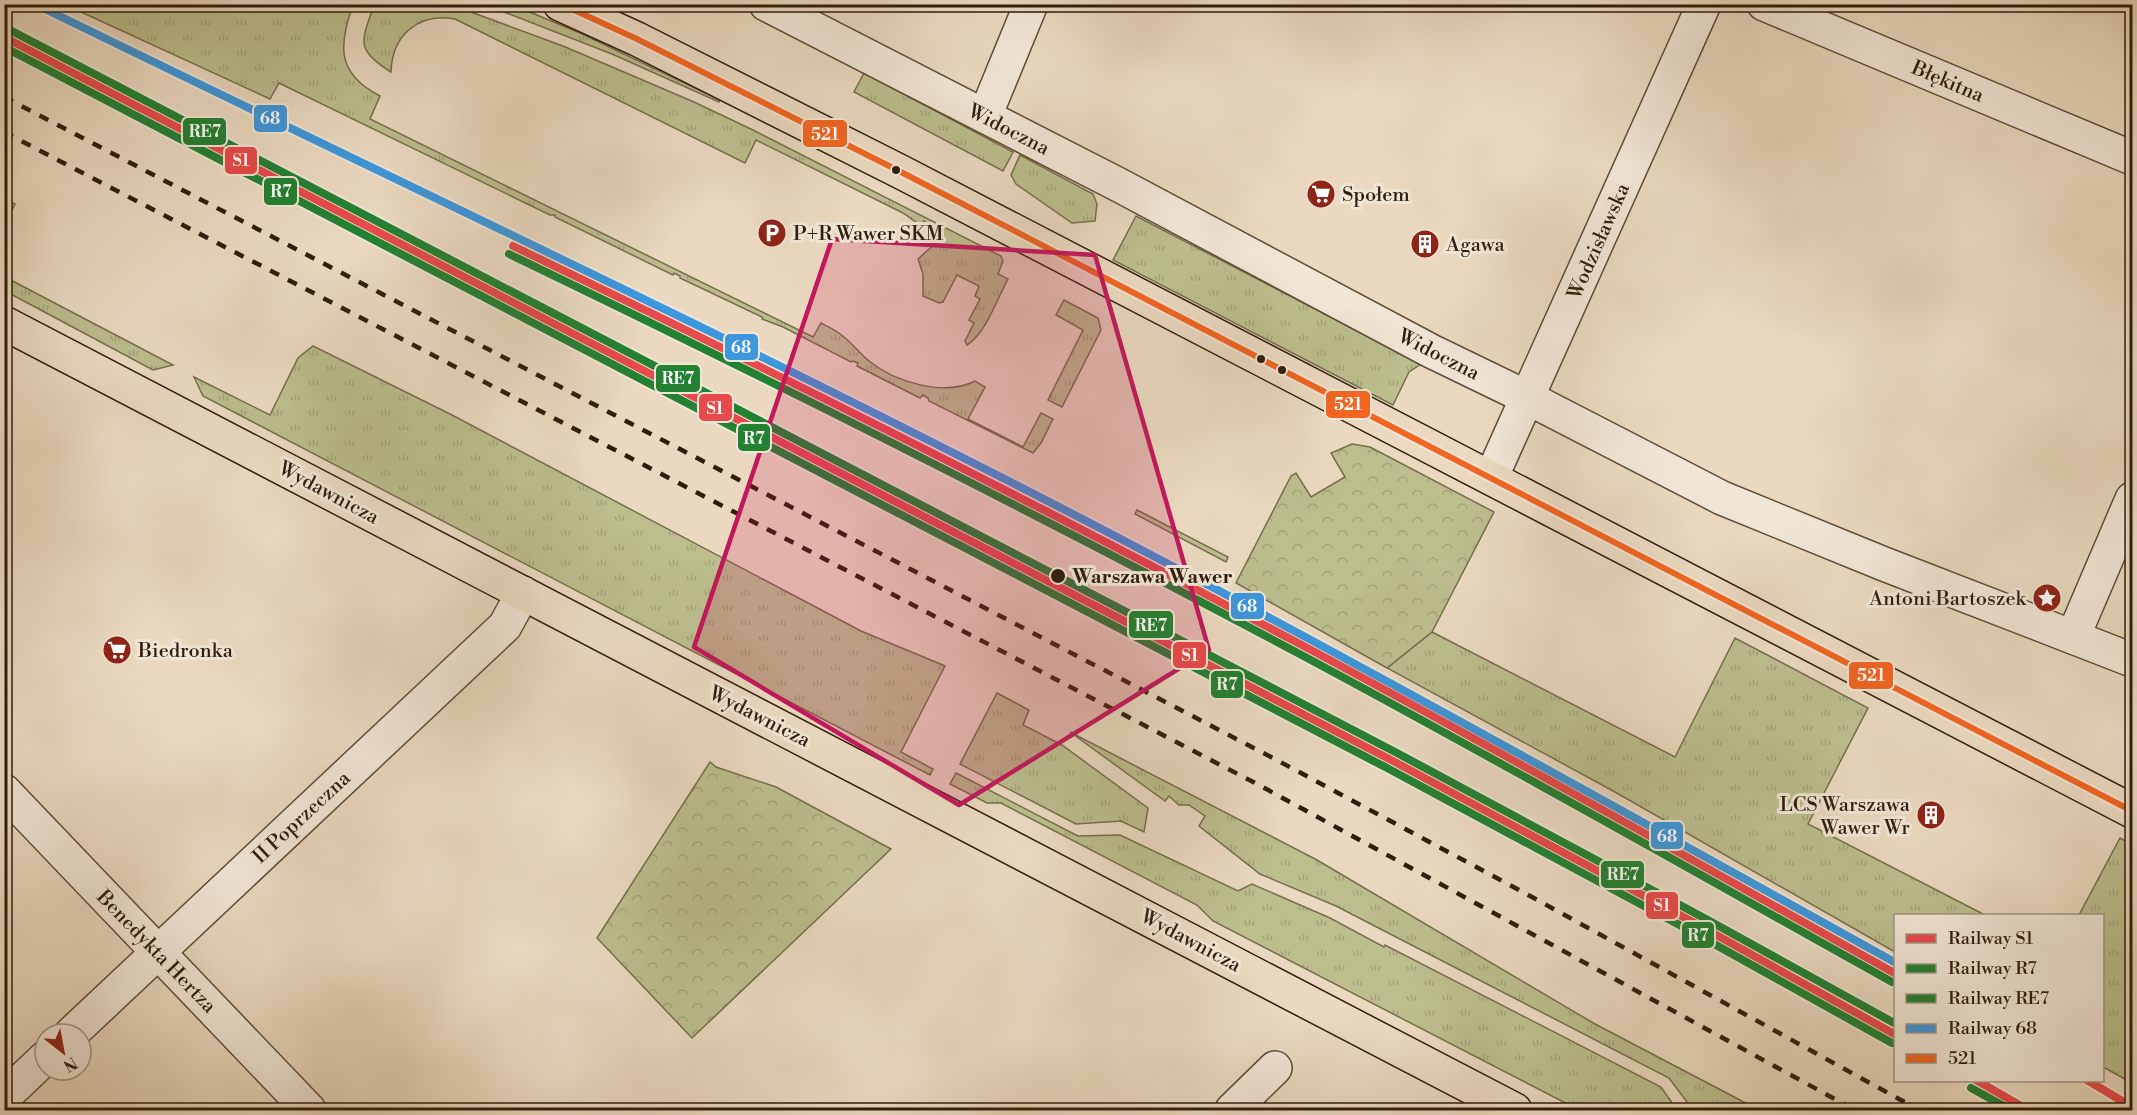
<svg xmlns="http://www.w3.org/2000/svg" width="2137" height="1115" font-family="'Libre Bodoni',serif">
<defs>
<pattern id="grass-tufts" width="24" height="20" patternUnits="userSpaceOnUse" patternTransform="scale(1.5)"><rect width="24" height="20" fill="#bcbe8e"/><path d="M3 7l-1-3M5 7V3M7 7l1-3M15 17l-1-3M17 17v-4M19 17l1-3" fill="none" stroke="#a2a379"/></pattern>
<pattern id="forest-crowns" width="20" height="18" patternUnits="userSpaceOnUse" patternTransform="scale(1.5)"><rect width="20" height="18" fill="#bcbe8e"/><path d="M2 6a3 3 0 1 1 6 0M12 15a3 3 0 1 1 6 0" fill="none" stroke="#a2a379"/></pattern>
</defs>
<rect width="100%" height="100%" fill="#ead9c0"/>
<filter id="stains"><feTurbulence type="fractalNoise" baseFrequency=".00333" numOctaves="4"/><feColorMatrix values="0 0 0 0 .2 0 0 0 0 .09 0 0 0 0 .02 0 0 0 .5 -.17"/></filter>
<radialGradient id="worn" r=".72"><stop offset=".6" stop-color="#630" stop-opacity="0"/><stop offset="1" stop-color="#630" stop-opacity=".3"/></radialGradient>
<g fill="url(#grass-tufts)" stroke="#766e4c" stroke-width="1.5">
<path d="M66,5H353C338,46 337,74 380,96L370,119L813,337L821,323C829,327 838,331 845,338C854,345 860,354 869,361C895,382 944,397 975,381L985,387L968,419L1023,447L1041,413L1053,419L1041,443L1033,453L929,401L928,398L923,395L920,398L857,366L858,363L853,361L851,362L783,327L762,319V317L680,278V276L674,273L673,275L555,217V215H550L279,83L270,99Z"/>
<path d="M374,5H452L563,46L694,102L753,130L1001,256L1003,261L998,274L1008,279C997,299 986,333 967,345L965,341L974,323L969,320L980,299L975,296L979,286L957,275L943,302L939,303L923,296V274L918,259L937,242L928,232L932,228L924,221L920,225L903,213L756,140L745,163L455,19C419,12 392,35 391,72C354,49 362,41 374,5Z"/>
<polygon points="486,5 513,5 580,33 720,100 719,102 612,54"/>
<polygon points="864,73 1013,152 1003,171 854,92"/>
<polygon points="1020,155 1093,194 1097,204 1095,221 1072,223 1016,184 1011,175"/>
<polygon points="5,198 15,204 5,224"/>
<polygon points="1136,216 1421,364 1409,372 1393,405 1113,260"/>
<polygon points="5,277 173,365 153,370 5,291"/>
<polygon points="1064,300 1098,318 1101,330 1062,407 1048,400 1083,330 1056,315"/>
<polygon points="313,346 452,415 861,631 945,666 901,752 933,769 930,775 203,396 194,377 270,415 298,358"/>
<polygon points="1137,510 1228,557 1226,562 1135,514"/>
<polygon points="1432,632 1675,757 1735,638 1868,708 1808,824 1985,915 1896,916 1895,952 1615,792 1387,668"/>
<polygon points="997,693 1029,710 1023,725 1062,745 1148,808 1144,832 1121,821 1076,824 960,764"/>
<polygon points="1070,732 1317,860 1595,1024 1759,1110 1693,1110 1669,1078 1336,906 1260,874 1199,826 1205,816 1189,805 1179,805 1169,796 1165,801"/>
<polygon points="956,773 1078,836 1120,835 1238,891 1252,884 1330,918 1384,947 1385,945 1661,1087 1677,1110 1579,1110 1213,921 1197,905 1001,803 987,803 950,784"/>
<polygon points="2120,838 2132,845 2132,1083 2103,1067 2102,916 2079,915"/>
</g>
<g fill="url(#forest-crowns)" stroke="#766e4c" stroke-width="1.5">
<polygon points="1352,444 1370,447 1494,512 1432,632 1387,668 1236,583 1291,476 1296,473 1311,497 1345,477 1331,453"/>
<polygon points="710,762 716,767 776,787 891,849 692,1038 597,938"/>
</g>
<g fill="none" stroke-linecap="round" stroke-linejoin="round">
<g stroke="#5e4c38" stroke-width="36">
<g id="minor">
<polyline points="766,4 1119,185 1431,351 1528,398 1722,498 1884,564 2132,660"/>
<polyline points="1764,4 2132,158"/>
<polyline points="985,116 1031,4"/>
<polyline points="1491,478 1704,4"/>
<polyline points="2073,637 2132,499"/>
<polyline points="4,791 309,1110"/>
<polyline points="71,1034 505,626 523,593"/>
<polyline points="4,1097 45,1058"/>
<polyline points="1232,1110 1275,1068"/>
</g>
</g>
<g stroke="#2f1d0b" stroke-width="36">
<g id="major">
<polyline points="560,4 637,39 901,172 2132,811"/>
<polyline points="4,323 1515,1110"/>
</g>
</g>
<use href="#minor" stroke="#f1e6d6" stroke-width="33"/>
<use href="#major" stroke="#ead9c0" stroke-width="33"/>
<g stroke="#2f1d0b" stroke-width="4.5" stroke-dasharray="10 10" stroke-linecap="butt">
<polyline points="4,97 1271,757 1521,891 1919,1110"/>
<polyline points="4,132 1257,784 1855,1110"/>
</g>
<g stroke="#f1e6d6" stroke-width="10">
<polyline id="bus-1" points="561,4 637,39 901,172 2132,811"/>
</g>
<use href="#bus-1" stroke="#f26522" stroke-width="6"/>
<g stroke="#f1e6d6" stroke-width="12">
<g id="rail-1">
<polyline points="4,37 1393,761 1702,927 1896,1035"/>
<path d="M513,246C777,373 1039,505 1298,643C1499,750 1697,863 1896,974"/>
<polyline points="1976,1080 2028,1110"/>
<polyline points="2087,1080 2132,1107"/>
</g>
</g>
<g stroke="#f1e6d6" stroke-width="12">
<g id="rail-2">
<polyline points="4,47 1389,769 1698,935 1892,1043"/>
<path d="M509,254C773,381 1035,513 1294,651C1495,758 1693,871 1892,982"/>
<polyline points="1971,1088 2011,1110"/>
</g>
</g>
<g stroke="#f1e6d6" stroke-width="12">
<polyline id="rail-3" points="8,29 1397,753 1706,919 1896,1024"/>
</g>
<g stroke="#f1e6d6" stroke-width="12">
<path id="rail-4" d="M35,4C353,160 674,310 989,471C1296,627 1595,796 1896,963"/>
</g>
<use href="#rail-1" stroke="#e74a4a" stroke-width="8"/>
<use href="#rail-2" stroke="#238132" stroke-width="8"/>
<use href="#rail-3" stroke="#238132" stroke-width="8"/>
<use href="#rail-4" stroke="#3c97dd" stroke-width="8"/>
</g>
<path fill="#c2185b" fill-opacity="0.2" stroke="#c2185b" stroke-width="4.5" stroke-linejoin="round" d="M832,239L1095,255L1209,650L959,805L694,647Z"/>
<defs>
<g id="supermarket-disc" transform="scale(1.5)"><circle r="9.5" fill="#8f2418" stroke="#f1e6d6"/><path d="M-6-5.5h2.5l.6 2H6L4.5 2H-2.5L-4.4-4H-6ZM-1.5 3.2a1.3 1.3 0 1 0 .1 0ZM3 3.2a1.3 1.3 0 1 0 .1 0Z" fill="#fff"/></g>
<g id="parking-disc" transform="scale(1.5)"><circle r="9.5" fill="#8f2418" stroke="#f1e6d6"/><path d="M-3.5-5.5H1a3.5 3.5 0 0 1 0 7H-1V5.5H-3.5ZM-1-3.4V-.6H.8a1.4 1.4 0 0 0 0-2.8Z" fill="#fff"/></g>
<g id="building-disc" transform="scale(1.5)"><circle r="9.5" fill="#8f2418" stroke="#f1e6d6"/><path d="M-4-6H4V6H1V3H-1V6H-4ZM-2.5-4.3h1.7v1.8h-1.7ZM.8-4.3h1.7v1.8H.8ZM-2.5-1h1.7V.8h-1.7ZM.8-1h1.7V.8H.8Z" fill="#fff"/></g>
<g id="sight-disc" transform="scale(1.5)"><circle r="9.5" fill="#8f2418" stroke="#f1e6d6"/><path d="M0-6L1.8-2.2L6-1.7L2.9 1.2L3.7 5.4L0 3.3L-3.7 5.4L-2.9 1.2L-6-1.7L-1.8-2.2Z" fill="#fff"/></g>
</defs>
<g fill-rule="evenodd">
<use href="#supermarket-disc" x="1321" y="194"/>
<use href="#parking-disc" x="772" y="233"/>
<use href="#building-disc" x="1425" y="244"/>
<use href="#sight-disc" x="2047" y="598"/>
<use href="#supermarket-disc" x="117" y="650"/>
<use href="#building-disc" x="1931" y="815"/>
</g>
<g fill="#2f1d0b" stroke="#f1e6d6" stroke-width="2">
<circle cx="896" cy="170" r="5"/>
<circle cx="1261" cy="359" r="5"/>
<circle cx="1282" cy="370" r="5"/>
<circle cx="1058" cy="576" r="8"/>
</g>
<g text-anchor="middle" stroke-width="6" stroke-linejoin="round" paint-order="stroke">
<g font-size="20" fill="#2f1d0b" stroke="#f1e6d6">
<text transform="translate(1948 81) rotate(23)" y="7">Błękitna</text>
<text transform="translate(1009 129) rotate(27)" y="7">Widoczna</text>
<text transform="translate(1598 241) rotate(-66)" y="7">Wodzisławska</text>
<text transform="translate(1439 354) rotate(27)" y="7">Widoczna</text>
<text transform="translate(329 492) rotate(28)" y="7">Wydawnicza</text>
<text transform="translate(760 716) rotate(27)" y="7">Wydawnicza</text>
<text transform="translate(301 817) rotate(-43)" y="7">II Poprzeczna</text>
<text transform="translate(1191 940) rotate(28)" y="7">Wydawnicza</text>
<text transform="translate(157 951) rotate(46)" y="7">Benedykta Hertza</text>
</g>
<g font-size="20" fill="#2f1d0b" stroke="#f1e6d6" text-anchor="start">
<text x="1342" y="201">Społem</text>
<text x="793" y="240">P+R Wawer SKM</text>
<text x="1446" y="251">Agawa</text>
<text x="2026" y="605" text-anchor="end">Antoni Bartoszek</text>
<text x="138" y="657">Biedronka</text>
<text x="1910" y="811" text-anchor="end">LCS Warszawa<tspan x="1910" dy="23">Wawer Wr</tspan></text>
</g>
<g font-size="20" font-weight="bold" fill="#2f1d0b" stroke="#f1e6d6" text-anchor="start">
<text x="1072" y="583">Warszawa Wawer</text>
</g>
</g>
<g stroke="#f1e6d6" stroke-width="2">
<rect x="253" y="104" width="35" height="29" rx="6" fill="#3c97dd"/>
<rect x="182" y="117" width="45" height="29" rx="6" fill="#238132"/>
<rect x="802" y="119" width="46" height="29" rx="6" fill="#f26522"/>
<rect x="224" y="146" width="34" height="29" rx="6" fill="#e74a4a"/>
<rect x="263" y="177" width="35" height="29" rx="6" fill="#238132"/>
<rect x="724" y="333" width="35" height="28" rx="6" fill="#3c97dd"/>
<rect x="655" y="364" width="46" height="29" rx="6" fill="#238132"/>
<rect x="1325" y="390" width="46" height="29" rx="6" fill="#f26522"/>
<rect x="698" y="393" width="35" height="29" rx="6" fill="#e74a4a"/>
<rect x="737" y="423" width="34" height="29" rx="6" fill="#238132"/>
<rect x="1230" y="592" width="35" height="28" rx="6" fill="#3c97dd"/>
<rect x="1128" y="610" width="46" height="29" rx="6" fill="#238132"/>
<rect x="1172" y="641" width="35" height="28" rx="6" fill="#e74a4a"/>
<rect x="1848" y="661" width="46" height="29" rx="6" fill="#f26522"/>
<rect x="1210" y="670" width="34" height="29" rx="6" fill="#238132"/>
<rect x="1650" y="821" width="34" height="29" rx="6" fill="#3c97dd"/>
<rect x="1600" y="860" width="45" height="29" rx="6" fill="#238132"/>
<rect x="1645" y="891" width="34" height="29" rx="6" fill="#e74a4a"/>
<rect x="1681" y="921" width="34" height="28" rx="6" fill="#238132"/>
</g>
<g font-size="16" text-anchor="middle" font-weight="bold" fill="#fff">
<text x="270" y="124">68</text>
<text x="205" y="137">RE7</text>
<text x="825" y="140">521</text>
<text x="241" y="166">S1</text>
<text x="281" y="197">R7</text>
<text x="741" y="353">68</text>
<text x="678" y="384">RE7</text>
<text x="1348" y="410">521</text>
<text x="715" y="414">S1</text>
<text x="754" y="444">R7</text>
<text x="1247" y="612">68</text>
<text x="1151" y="631">RE7</text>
<text x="1190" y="661">S1</text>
<text x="1871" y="681">521</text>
<text x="1227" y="690">R7</text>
<text x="1667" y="842">68</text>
<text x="1623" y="880">RE7</text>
<text x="1662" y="911">S1</text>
<text x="1698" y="941">R7</text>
</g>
<rect width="2137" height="1115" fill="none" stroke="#ead9c0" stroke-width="24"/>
<rect x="6" y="6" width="2125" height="1103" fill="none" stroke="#2f1d0b" stroke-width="3"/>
<rect x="12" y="12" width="2113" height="1091" fill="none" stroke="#2f1d0b" stroke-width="1.5"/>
<rect x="1894" y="914" width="210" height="168" fill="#f1e6d6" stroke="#a39685" stroke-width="1.5"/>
<rect x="1906" y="934" width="30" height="9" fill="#e74a4a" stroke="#a39685" stroke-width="1.5"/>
<text x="1948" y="944" font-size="18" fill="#2f1d0b">Railway S1</text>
<rect x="1906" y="964" width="30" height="9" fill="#238132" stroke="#a39685" stroke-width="1.5"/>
<text x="1948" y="974" font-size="18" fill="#2f1d0b">Railway R7</text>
<rect x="1906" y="994" width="30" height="9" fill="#238132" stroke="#a39685" stroke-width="1.5"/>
<text x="1948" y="1004" font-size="18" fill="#2f1d0b">Railway RE7</text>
<rect x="1906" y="1024" width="30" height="9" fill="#3c97dd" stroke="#a39685" stroke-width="1.5"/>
<text x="1948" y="1034" font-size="18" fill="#2f1d0b">Railway 68</text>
<rect x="1906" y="1054" width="30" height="9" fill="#f26522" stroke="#a39685" stroke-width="1.5"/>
<text x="1948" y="1064" font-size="18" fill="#2f1d0b">521</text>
<g transform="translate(63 1052) rotate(149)"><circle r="28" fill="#f1e6d6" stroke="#a39685" stroke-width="1.5"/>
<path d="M0-4.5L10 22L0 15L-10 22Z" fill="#8f2418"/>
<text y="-9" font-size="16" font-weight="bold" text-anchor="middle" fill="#2f1d0b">N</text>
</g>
<rect width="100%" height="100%" filter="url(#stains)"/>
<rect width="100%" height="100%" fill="url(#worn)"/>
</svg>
